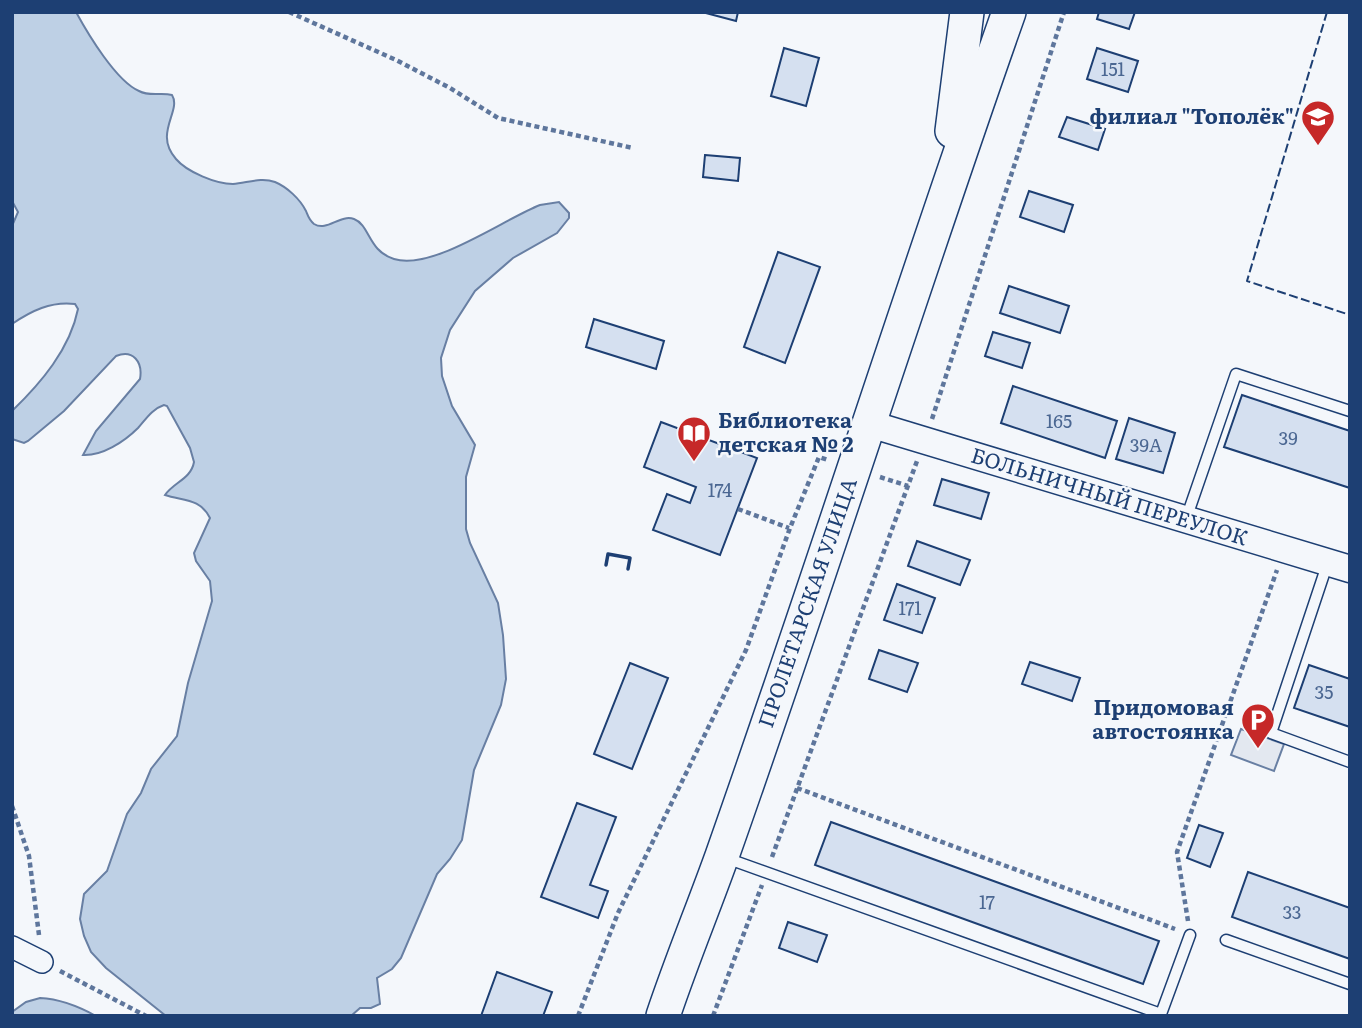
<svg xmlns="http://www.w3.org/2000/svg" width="1362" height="1028" font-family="Literata,serif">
<rect width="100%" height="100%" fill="#f4f7fb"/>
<polygon fill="#e3e8f0" stroke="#687fa3" stroke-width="2" points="1241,729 1284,744 1274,771 1231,755"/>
<g fill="#bed0e5" stroke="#687fa3" stroke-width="2">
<path d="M12,12H76C88,34 116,81 139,91C150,97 161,92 172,95C182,111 153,133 176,159C187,172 216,184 233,184C247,183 261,177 275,182C287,187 300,199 306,211C308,216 309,220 314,224C327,232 340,214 354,219C370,225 368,251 394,259C432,271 502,220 540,205L559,202L569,213V218L557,233L513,258L475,291L450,330L441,358L442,376L452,406L475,445L466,477V529L470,543L498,603L503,635L506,679L501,705L474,770L462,840L450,859L437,874L401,958L392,969L377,978L380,1004L371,1008H360L351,1016H166L106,968L91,952L84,936L80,919L84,894L107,871L127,814L141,793L151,769L177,736L188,683L212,601L210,581L196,561L194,553L210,518C200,498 183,501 165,495C174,482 191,479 194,462L190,448L167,406L164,405C152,409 146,419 138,428C124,442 102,456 83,455L96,431L140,379C143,362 133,349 116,356L64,411L28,441L24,443L12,439V411C41,383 70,349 78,309L75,304C51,301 31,311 12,324V226L18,212L12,201Z"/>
<path d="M40,998C60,999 78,1006 96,1016H12V1012L26,1002Z"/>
</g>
<g fill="#d5e0f0" stroke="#1d3f73" stroke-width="2">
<polygon points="702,12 738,12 736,21"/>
<polygon points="1099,12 1135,12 1129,29 1097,19"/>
<polygon points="784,48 819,58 806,106 771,96"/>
<polygon points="1097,48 1138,61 1128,92 1087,79"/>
<polygon points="1067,117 1105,129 1098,150 1059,137"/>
<polygon points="705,155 740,158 738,181 703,177"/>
<polygon points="1029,191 1073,205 1064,232 1020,217"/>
<polygon points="778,252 820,267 785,363 744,347"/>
<polygon points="1009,286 1069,306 1060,333 1000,313"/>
<polygon points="594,319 664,341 656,369 586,347"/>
<polygon points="993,332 1030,343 1022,368 985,356"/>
<polygon points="1013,386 1117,421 1105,458 1001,423"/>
<polygon points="1242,395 1350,431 1350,488 1224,447"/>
<polygon points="1129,418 1175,433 1163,473 1116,459"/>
<polygon points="661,422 757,458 720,555 653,530 667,494 690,503 696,487 644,467"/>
<polygon points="942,479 989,493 981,519 934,505"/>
<polygon points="917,541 970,560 960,585 908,566"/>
<polygon points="897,584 935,598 922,633 884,620"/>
<polygon points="879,650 918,663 907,692 869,679"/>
<polygon points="1030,662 1080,678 1072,701 1022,684"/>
<polygon points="630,663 668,678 632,769 594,754"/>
<polygon points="1309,665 1350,679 1350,727 1294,708"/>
<polygon points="577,803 616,817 590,885 608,891 598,918 541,897"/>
<polygon points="831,822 1159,941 1143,984 815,865"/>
<polygon points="1199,825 1223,833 1210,867 1187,858"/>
<polygon points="1248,872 1350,908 1350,959 1232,917"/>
<polygon points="788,922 827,935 817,962 779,948"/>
<polygon points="497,972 552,992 543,1016 481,1016"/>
</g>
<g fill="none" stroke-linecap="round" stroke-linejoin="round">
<g stroke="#1d3f73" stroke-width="13">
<g id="service">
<polyline points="1186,519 1236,374 1350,411"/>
<polyline points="1328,562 1271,733 1350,762"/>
<polyline points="726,858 1161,1014 1190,935"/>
<polyline points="1226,940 1350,984"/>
</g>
</g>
<g stroke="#1d3f73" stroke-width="24">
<polyline id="minor" points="12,947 42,962"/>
</g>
<g stroke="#1d3f73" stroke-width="29">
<polyline id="tertiary" points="870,424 1350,569"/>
</g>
<g stroke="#1d3f73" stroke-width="36">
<g id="primary">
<polyline points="952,131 967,12"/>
<path d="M663,1016C681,962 703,909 722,856C821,576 910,292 1009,12"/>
</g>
</g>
<g stroke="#5e769c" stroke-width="4.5" stroke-dasharray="5 3.5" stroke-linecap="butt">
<polyline points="289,12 396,60 450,88 498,118 633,148"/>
<polyline points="932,419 1064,12"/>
<polyline points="880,477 908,486"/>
<polyline points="738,509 789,528"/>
<polyline points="797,788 1175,929"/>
<polyline points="12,806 29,856 39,935"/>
<polyline points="772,857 917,461"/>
<polyline points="1188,921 1177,852 1277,570"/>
<polyline points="60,971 146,1016"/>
<polyline points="578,1016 618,913 746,650 790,528 819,457 828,460"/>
<polyline points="713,1016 762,885"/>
</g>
<use href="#service" stroke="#f4f7fb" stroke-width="10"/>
<use href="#minor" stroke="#f4f7fb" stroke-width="21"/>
<use href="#tertiary" stroke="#f4f7fb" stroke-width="26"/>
<use href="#primary" stroke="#f4f7fb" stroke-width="33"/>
<polyline stroke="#1d3f73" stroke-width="2" stroke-dasharray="9 3.5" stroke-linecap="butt" points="1327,12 1247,281 1350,315"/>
<polyline stroke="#1d3f73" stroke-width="3.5" points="606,565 608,554 630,558 628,569"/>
</g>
<defs>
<g id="school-pin" transform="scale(1.75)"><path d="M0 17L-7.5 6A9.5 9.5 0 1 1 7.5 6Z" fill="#c62828" stroke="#f4f7fb"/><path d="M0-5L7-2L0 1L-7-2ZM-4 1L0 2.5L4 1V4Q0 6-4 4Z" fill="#fff"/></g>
<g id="library-pin" transform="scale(1.75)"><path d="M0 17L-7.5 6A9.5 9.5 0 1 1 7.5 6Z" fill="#c62828" stroke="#f4f7fb"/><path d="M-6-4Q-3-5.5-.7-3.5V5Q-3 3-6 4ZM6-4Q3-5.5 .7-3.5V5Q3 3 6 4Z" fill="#fff"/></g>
<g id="parking-pin" transform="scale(1.75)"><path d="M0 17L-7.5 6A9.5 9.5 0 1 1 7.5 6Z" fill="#c62828" stroke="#f4f7fb"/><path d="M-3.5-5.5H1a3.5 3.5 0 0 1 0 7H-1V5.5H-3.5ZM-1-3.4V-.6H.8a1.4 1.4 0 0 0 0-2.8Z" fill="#fff"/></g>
</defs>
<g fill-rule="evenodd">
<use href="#school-pin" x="1318" y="117"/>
<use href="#library-pin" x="694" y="433"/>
<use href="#parking-pin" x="1258" y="720"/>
</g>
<g text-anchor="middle" stroke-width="5" stroke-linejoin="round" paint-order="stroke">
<g font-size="18" fill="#4b6792">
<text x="1113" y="76">151</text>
<text x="1059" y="428">165</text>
<text x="1288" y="445">39</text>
<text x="1146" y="452">39А</text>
<text x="720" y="497">174</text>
<text x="910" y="615">171</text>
<text x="1324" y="699">35</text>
<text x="987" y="909">17</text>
<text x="1292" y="919">33</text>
</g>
<g font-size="21" font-weight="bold" fill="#1d3f73" stroke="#f4f7fb" text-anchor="end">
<text x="1294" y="124">филиал "Тополёк"</text>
<text x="718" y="428" text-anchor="start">Библиотека<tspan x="718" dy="24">детская № 2</tspan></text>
<text x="1234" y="715">Придомовая<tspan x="1234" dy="24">автостоянка</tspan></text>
</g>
<g font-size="21" fill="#1d3f73" stroke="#f4f7fb">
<text transform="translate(1109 497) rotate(17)" y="7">БОЛЬНИЧНЫЙ ПЕРЕУЛОК</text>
<text transform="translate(808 603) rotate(-71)" y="7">ПРОЛЕТАРСКАЯ УЛИЦА</text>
</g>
</g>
<rect width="1362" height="1028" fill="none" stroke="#1d3f73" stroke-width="28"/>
</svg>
